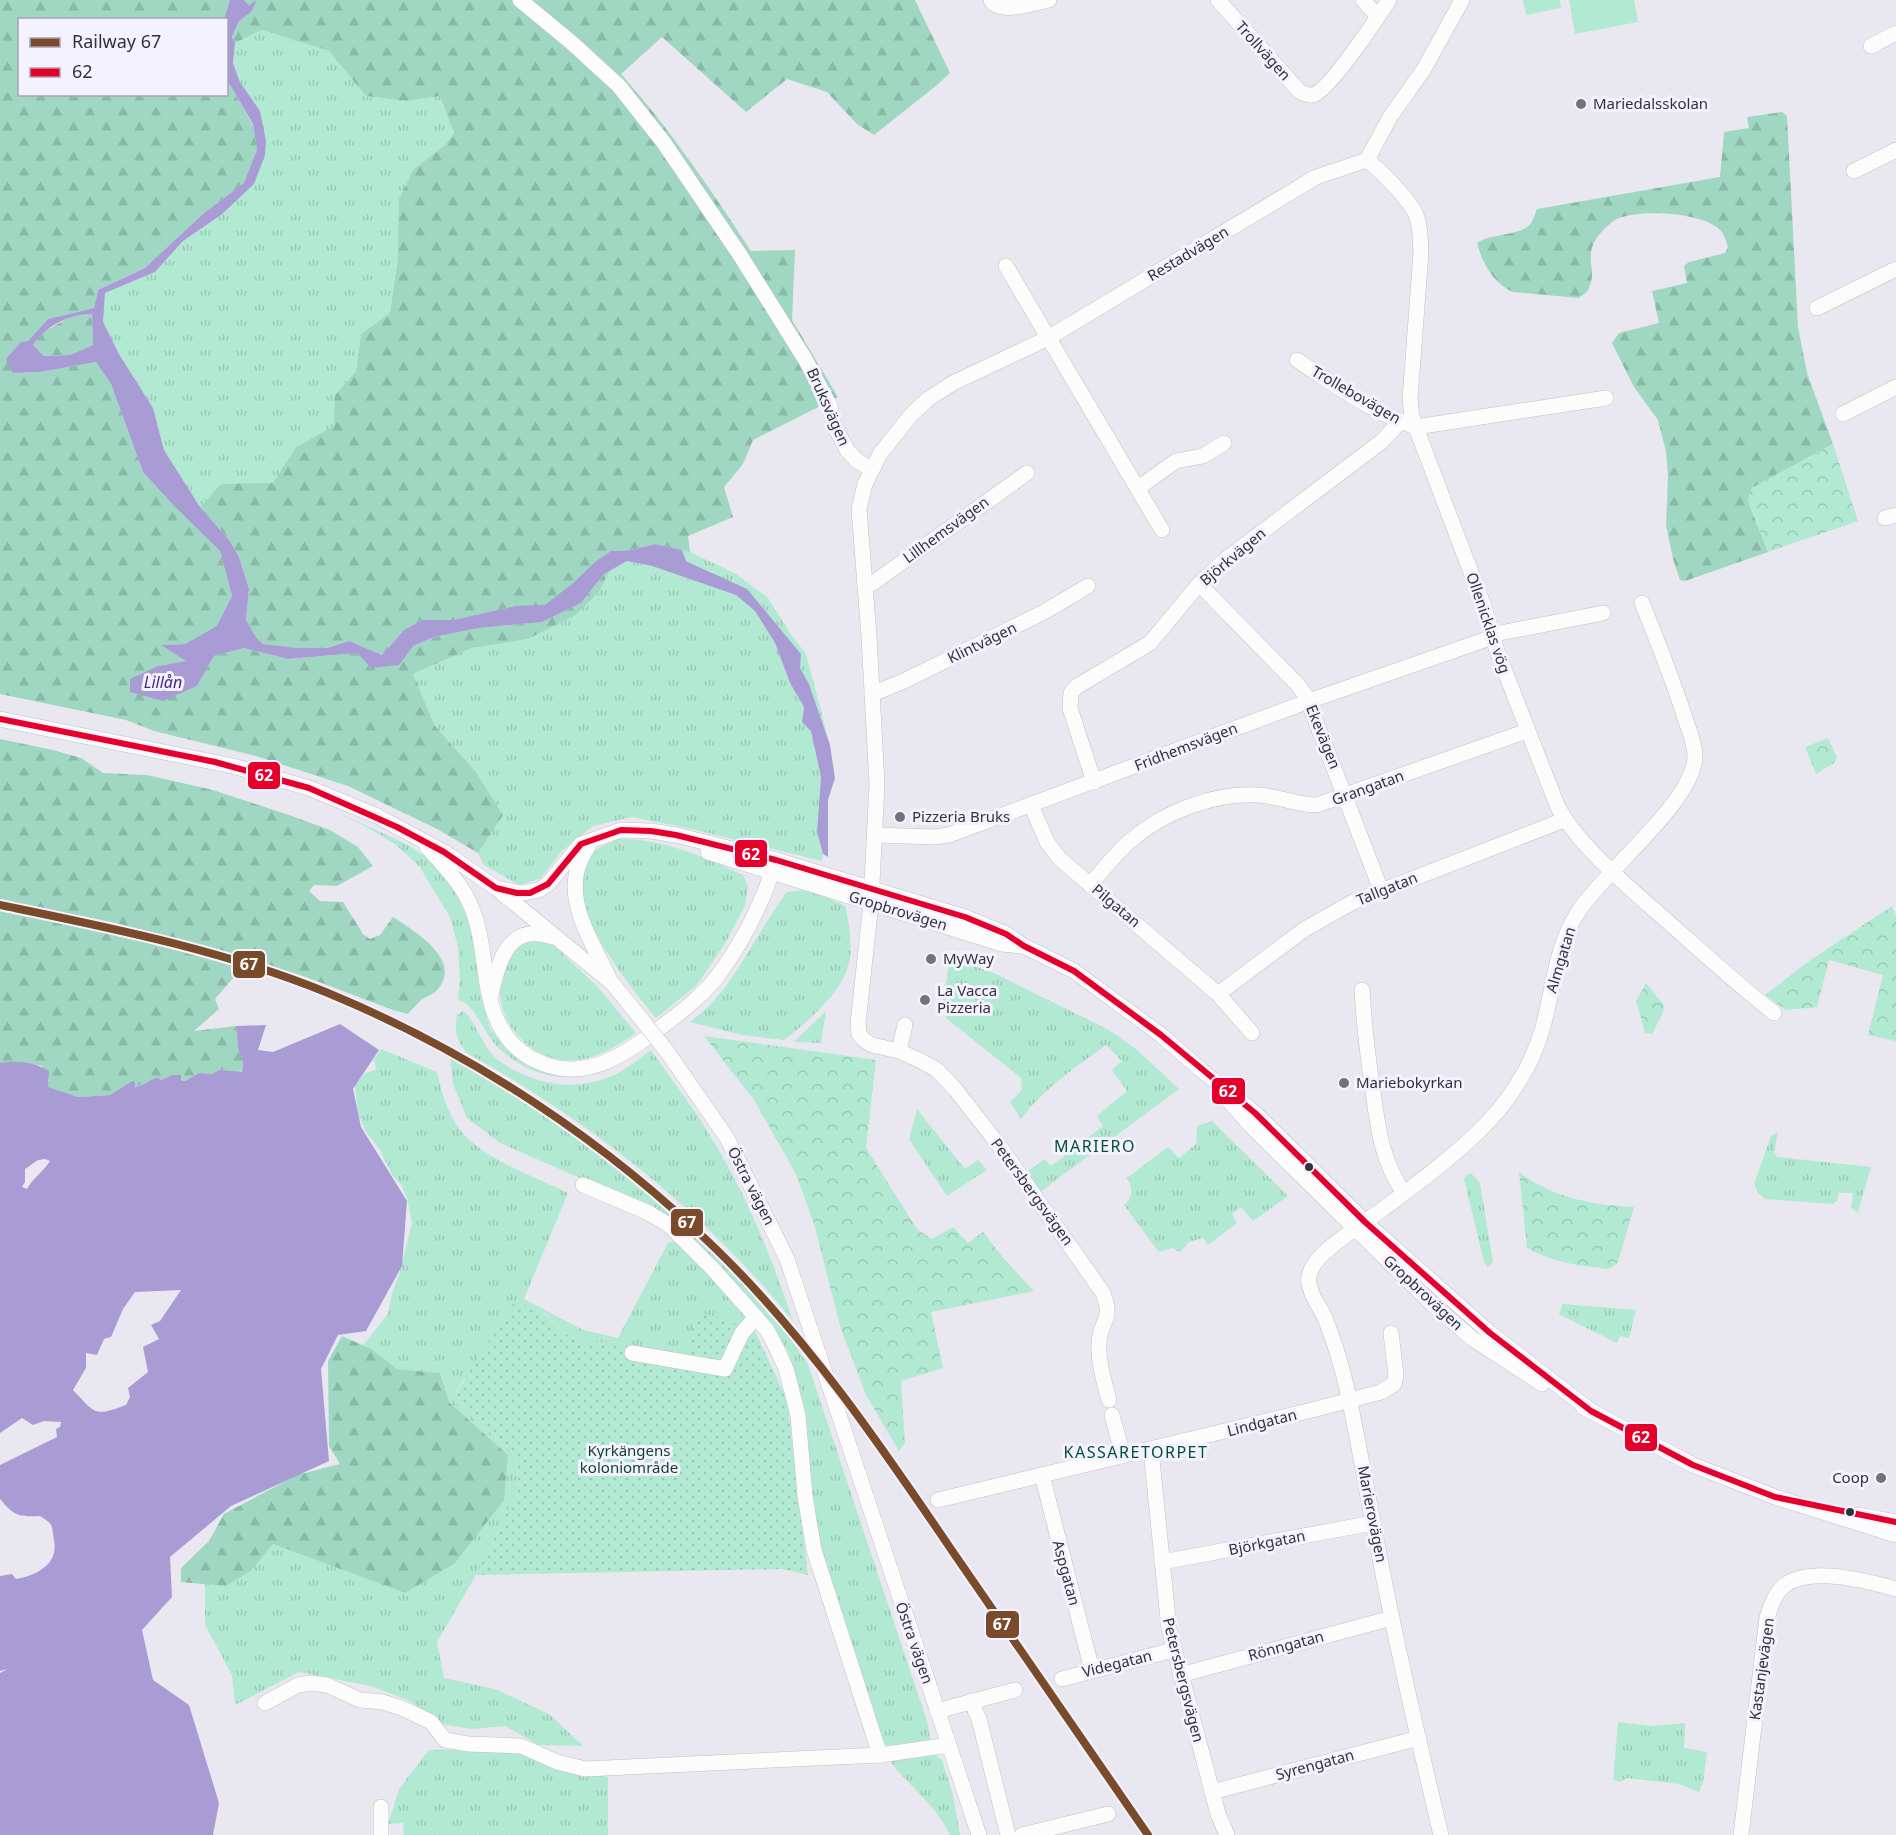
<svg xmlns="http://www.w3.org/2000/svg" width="1896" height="1835" font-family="'Noto Sans',sans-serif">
<defs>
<pattern id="grass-tufts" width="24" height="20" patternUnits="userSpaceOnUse" patternTransform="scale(1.5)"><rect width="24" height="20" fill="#b2e9d3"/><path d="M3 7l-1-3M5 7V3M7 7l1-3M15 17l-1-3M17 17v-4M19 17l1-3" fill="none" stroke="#9ac8b6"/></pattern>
<pattern id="forest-firs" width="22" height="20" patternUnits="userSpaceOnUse" patternTransform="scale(1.5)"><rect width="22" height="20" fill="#9fd7c2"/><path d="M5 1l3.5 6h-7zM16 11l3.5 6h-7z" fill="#89b9a7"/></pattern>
<pattern id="park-crowns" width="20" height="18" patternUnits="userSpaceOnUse" patternTransform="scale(1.5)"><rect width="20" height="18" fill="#b2e9d3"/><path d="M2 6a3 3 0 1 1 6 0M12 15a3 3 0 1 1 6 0" fill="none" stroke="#9ac8b6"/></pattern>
<pattern id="garden-dots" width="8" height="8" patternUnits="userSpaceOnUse" patternTransform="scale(1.5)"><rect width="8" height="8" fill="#b2e9d3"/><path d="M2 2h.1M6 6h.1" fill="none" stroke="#9ac8b6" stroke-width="1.8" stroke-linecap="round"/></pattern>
</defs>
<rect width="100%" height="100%" fill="#e9e8f0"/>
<g fill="url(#grass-tufts)">
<polygon points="262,30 329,51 366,96 407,101 440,96 454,133 445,145 414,169 390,313 361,334 356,371 335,395 335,426 296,447 273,484 221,484 200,507 164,450 153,408 119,354 102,322 105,293 155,272 183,241 221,215 260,111 240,82 233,63 235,43"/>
<polygon points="682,550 690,552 736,574 768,598 790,633 806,654 830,745 809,684 800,668 801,654 774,622 712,572 686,561"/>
<polygon points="627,561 652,566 736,595 755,611 775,643 790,683 804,707 802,722 811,730 821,777 817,832 823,854 822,861 687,828 632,817 593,826 562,851 540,879 519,885 484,865 478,853 503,815 476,772 435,726 413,674 472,648 528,639 576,615 599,592 610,570"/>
<path d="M337,812L408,845L433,862L461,895L472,937L480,992L490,1028L506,1049L527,1066L566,1077C538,1077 512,1063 493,1042C484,1031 473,1002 458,1000L460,979L458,947L450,917L419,866L396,845L370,829Z"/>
<path d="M618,839C662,838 705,857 743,875L748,886L745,906L726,942L697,985L656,1018C631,987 557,900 587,858C594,848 608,844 618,839Z"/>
<path d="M803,890L827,897L845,906C849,923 852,940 850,958C847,988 807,1023 784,1040L742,1035L690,1022C697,1016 705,1011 711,1004C741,971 760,928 787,892Z"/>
<path d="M548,940L596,985L636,1033C618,1045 601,1057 578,1060C533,1066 490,1020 502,975C505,963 512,953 519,943Z"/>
<path d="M950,957L996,974L1109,1030L1136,1049L1179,1089L1040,1192L1028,1171L1045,1159L1051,1166L1103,1126L1097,1116L1127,1091L1112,1070L1122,1061L1106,1045C1076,1067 1043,1089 1021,1119L1010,1102L1022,1090L1021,1078L947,1019L942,1009Z"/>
<path d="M463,1011C474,1019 481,1041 491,1053C500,1064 517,1072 530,1077C560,1089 592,1087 620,1072C631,1066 641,1057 651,1050C671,1079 693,1107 711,1137C746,1194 772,1257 793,1321C704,1211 590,1121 467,1053C456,1040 454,1031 457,1015Z"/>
<polygon points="826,1011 821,1043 794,1042"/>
<path d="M381,1049L437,1072C441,1092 448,1114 461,1131C482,1158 537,1178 568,1193L524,1299L583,1330L618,1338L668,1243L673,1241L697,1262L749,1316L743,1326L686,1357L622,1343L585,1342L565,1334L544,1313L464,1379L452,1399L516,1456L519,1488L476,1575L437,1642L444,1678L495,1689L549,1714L583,1746L539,1745L505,1726L472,1729L441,1724L410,1701L371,1686L299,1672L235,1705L232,1675L205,1625V1584L226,1586L251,1571L273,1544L405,1593L508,1455L449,1402L440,1373L397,1369L363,1345L388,1314L392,1293L399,1275L412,1223L407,1198L402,1186L392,1175L380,1150L366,1132L358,1114L355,1086L364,1074L376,1069L374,1059Z"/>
<polygon points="450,1056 545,1114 597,1153 665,1206 699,1237 765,1303 808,1364 928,1724 930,1739 918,1748 894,1748 883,1744 814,1526 800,1388 787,1349 740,1292 653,1210 500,1143 467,1118 453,1084"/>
<polygon points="917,1109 965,1169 978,1160 987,1170 947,1196 909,1139"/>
<path d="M1212,1121L1288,1196L1253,1221L1241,1207L1232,1214L1237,1223L1208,1245L1203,1238L1189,1242L1180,1252L1172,1248L1159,1252L1124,1205C1133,1197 1133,1188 1127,1178L1168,1147L1179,1158L1196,1144L1197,1126Z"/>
<polygon points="1776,1133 1778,1133 1774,1152 1777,1157 1871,1167 1858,1213 1851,1208 1853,1193 1839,1193 1837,1200 1833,1204 1765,1199 1759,1194 1754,1184 1771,1136"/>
<polygon points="1471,1173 1480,1183 1493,1262 1488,1267 1484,1262 1464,1179 1467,1175"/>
<polygon points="1563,1304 1636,1310 1629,1338 1620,1336 1617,1343 1559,1314"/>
<polygon points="1618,1722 1651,1726 1685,1723 1684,1748 1707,1752 1703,1782 1699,1792 1679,1784 1627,1778 1620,1782 1613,1780"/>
<polygon points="509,1745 545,1764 608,1777 608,1835 404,1835 403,1823 388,1824 399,1789 429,1750 482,1749"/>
<path d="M934,1754L942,1760L953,1795L960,1835H950C937,1806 908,1785 889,1760Z"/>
</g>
<g fill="url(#forest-firs)">
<polygon points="0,0 230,0 224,19 20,20 20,94 226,94 227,80 253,125 257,150 244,183 204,213 145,268 98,290 94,308 48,319 28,341 13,373 40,372 96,362 111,384 143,472 174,506 220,551 232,596 218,626 185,644 162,645 187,661 158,666 197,686 214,656 244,648 288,659 357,653 371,668 413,646 434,637 479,628 542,622 581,603 604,574 610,570 599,592 576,615 528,639 472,648 413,674 435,726 476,772 503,815 478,853 437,829 348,786 256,756 154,731 126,720 0,694"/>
<path d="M244,0H915L950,73L937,85L874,135L857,124L827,92L787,79L746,112L662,37L621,74C670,129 711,190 751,251L795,250L792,320L838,397L753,440L743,464L724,487L733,517L688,536L690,552L655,544L631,550L611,551L596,561L573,583L545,606H515L453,620H422L404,630L382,655L349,641L327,648H298L263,644L256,637L246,620L249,589L239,557L229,540L200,507L221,484L273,483L296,447L334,426L335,395L356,371L361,334L390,313L398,260L399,199L414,169L445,145L454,133L440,96L407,101L366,96L329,51L262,30L235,43L232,37L239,21L251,12L256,1L249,5Z"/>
<path d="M1782,112L1787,116L1798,327L1807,373L1833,444L1752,488L1748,501L1768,552L1685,581L1680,580L1673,559L1666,525L1668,476L1666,451L1658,420L1634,387L1612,343L1619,333L1659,323L1652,291L1687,283L1684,266L1689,262L1725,253L1728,247C1726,241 1724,234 1720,230C1702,212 1639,209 1617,219C1611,222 1603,230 1599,235C1582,256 1598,269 1589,288C1588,292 1582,295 1579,298L1513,292C1494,284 1482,263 1477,243C1491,233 1523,236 1531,223C1534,219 1535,213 1537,209L1720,177L1724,132L1749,128L1747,117Z"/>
<polygon points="92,313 93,345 70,355 44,356 33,345 42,333 72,316"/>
<path d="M0,739L53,750L81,758L103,773L147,775L213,790L292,816L330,830L358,847L373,866L337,886L314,885L309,891L320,901L343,902L363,934L370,939L380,935L393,917C414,931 464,960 437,990C433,995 426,996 421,1000C417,1004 412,1009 408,1014L393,1010L306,977L241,956L116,923L0,899Z"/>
<path d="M0,909L112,933L238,967L235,976L215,999L219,1009L194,1031L236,1026C238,1033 237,1040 238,1046C239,1055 245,1059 244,1070L238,1073L221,1070L211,1074L199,1073L185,1081L172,1075L161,1080L158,1077C149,1080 143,1085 134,1087L132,1081L110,1095L78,1097L47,1088L49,1079L42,1066L32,1064L0,1063Z"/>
<polygon points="342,1336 371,1349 397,1369 440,1373 449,1402 508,1455 504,1500 455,1563 405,1593 273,1544 251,1571 226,1586 181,1582 181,1568 209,1541 224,1514 297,1475 340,1464 329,1446 328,1361"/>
</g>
<g fill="url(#park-crowns)">
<polygon points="1833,444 1858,521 1768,552 1748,500 1752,488"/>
<polygon points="1828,738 1837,757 1834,763 1816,774 1805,747"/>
<polygon points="1892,906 1896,915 1896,1041 1868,1035 1883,975 1829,960 1817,1007 1786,1010 1765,995 1809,961"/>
<polygon points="1646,983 1664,1005 1663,1013 1652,1034 1645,1033 1636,1001"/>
<polygon points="704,1036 876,1060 866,1148 917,1229 932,1239 953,1227 968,1243 983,1232 1004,1259 1034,1291 931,1312 943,1368 901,1381 905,1443 899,1451 866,1395 840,1326 815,1227 796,1174 754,1100"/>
<path d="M1519,1172C1554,1198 1591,1205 1634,1207L1618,1262L1610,1269C1579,1266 1555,1263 1527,1248Z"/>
</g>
<polygon fill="url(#garden-dots)" points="515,1301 544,1314 565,1334 585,1342 622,1343 685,1357 698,1312 754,1329 787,1400 808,1575 782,1569 476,1575 519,1488 516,1456 452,1399"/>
<g fill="#b2e9d3">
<polygon points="1523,0 1560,0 1561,8 1526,15"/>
<polygon points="1569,0 1634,0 1638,22 1575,34"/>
</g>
<g fill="#a99cd5" fill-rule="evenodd">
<path d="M230,0H244L249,5L257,0L251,12L239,21L232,37L235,43L233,63L240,82L260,111L266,141L265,155L254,184L221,215L183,241L155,272L105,293L103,322L119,354L153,408L164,450L200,507L229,540L239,557L249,589L246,620L256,637L263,644L298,648H327L349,641L382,655L404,630L422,620H453L515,606L545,605L573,583L596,561L611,551L631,550L655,544L682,550L686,561L747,589L801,654L800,668L809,684L830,745L835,778L828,800V857L823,854L817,832L821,777L811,731L802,722L804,707L790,683L775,643L755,611L736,595L652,566L627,561L604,574L581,603L542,622L479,628L434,637L413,646L399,665L371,668L357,653L288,659L244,648L214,656L197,686L163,701L130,692V679L158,666L186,661L161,645L185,644L217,626L232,596L220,551L174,506L143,472L111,384L96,362L40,372L13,373L6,359L21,342L28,341L48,319L94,308L98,290L145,268L204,213L244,183L257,150L253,124L227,80L226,20L224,19ZM92,314L93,345L70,355L44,356L33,345C46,326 69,314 92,314Z"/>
<path d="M340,1024L379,1050L353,1089L361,1127L407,1201L402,1266L366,1331L338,1335L321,1369L329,1461L231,1506L170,1557L172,1597L142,1630L153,1680L189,1705L219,1803L213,1835H0V1673L7,1669L0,1671V1576L12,1574L16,1579C37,1575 59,1564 54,1540C53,1536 53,1528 51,1525C50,1522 43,1518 40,1516C19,1517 14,1516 0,1499V1465L57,1437L56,1429L60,1427L61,1422L44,1421L33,1425L22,1418L0,1433V1063C15,1060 36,1062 49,1071L48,1087L78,1097L110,1095L132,1081L135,1082V1087C144,1085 149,1080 158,1077L161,1080L172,1075H181V1080L185,1081L199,1073L211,1074L220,1070L242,1072C245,1061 241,1058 238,1048C237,1043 238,1034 236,1026L266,1025L258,1050L273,1052ZM45,1159L50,1161C43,1172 33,1178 27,1189L22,1187L25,1182V1169L38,1160ZM181,1290L160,1321L151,1325L159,1339L143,1347L148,1372L128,1388L130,1397L126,1405C94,1417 96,1414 73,1390L86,1368V1353L97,1355L104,1339L111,1337L123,1309L135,1292Z"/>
</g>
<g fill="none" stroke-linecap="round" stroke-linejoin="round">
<g stroke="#c0c0c6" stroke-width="16">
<g id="minor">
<polyline points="520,0 572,43 619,86 664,143 740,255 805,359 830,406 834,425 847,450 856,460 871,469"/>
<path d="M991,0C999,15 1035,3 1049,0"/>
<path d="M1218,0L1299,91C1303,93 1308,96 1313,95C1329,91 1378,17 1389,0"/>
<polyline points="1363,0 1378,17"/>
<polyline points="1871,46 1896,33"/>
<path d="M1367,160C1380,170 1410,200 1416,215C1421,227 1420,240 1421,252L1410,399L1412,417L1483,604L1497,651L1557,805C1576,844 1633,891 1667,921C1702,952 1737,984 1774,1013"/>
<polyline points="1854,171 1896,150"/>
<polyline points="1006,266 1162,530"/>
<polyline points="1817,308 1896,269"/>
<path d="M1297,360C1335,385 1372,413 1416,427L1606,398"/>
<polyline points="1843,414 1896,387"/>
<polyline points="1138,488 1176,461 1203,456 1224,443"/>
<polyline points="1885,518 1896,515"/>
<polyline points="865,584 873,583 1027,473"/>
<polyline points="1199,584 1298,685 1306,696 1381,890"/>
<polyline points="872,694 904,681 1044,612 1088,586"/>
<polyline points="0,719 233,766 309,788 377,816 444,852 496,888 612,983 639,1016"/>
<polyline points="1094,782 1070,708 1071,693 1076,687 1150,643 1199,584 1226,559 1381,442 1400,422"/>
<polyline points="1031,805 1047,842 1060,859 1218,994 1305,929 1353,902 1564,820"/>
<polyline points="875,835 934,837 949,835 1309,701 1493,637 1500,633 1603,613"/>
<path d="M427,847C447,869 466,888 475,917C489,958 480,1007 511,1042C520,1053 531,1059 544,1064C588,1081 626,1053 660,1028C680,1013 701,997 717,977C743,942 763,902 776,860"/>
<path d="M588,847C557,891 589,935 609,978"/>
<polyline points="708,852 1002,944 1021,946"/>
<path d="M1090,885C1103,870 1115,854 1130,841C1163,812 1215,792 1258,795C1278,796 1297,805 1317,805L1527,731"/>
<polyline points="496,888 522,893 539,890 548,884 581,844 621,830 651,831 676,835 776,860 965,917 1006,934 1024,946 1074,971 1161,1035 1201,1070 1255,1113 1365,1222 1490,1333 1591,1411"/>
<path d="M1362,990C1364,1024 1368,1058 1373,1092C1378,1128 1382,1162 1404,1193"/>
<polyline points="1218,994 1252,1033"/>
<path d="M491,995C499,960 508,922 553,937"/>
<polyline points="899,1051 905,1025"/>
<polyline points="668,1053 727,1138 787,1259 979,1835"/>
<polyline points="1229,1101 1251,1126 1434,1306 1473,1339 1542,1384"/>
<polyline points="583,1185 647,1212 669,1225 713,1269 746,1306 767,1330 777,1349 786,1369 798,1415 805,1496 814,1550 880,1755"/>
<polyline points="632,1353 725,1369 742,1333 756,1317"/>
<path d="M1109,1400C1104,1382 1098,1361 1099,1343C1100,1318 1114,1323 1103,1293L998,1144L955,1089L937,1070L919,1060L899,1051L872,1045L864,1040L859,1034L858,1023L871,903L877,784L869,636L859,509L865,484L880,454L911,415L928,399L953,383L1048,338L1316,177L1367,160L1390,117L1424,69L1462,0"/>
<polyline points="1583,1407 1693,1465 1775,1497 1896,1535"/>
<polyline points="1112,1415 1123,1456"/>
<polyline points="1151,1450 1169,1629 1218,1814 1227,1835"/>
<polyline points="1042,1475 1092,1670"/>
<polyline points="938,1500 1312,1410 1381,1392 1394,1384 1396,1375 1391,1333"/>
<polyline points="1858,1515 1896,1522"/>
<polyline points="1162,1562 1373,1523"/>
<polyline points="1180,1675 1392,1618"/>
<polyline points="1062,1679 1173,1650"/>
<polyline points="971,1701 979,1719 1008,1835"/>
<polyline points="265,1703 298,1685 311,1683 327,1685 360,1700 383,1702 404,1709 431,1722 445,1740 468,1744 521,1746 557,1762 585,1769 880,1755 949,1745"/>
<polyline points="937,1711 1015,1690"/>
<polyline points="1212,1792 1419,1738"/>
<polyline points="381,1835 381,1807"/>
<polyline points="1022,1835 1108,1814"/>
<path d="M1441,1835C1422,1755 1403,1675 1387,1594C1373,1527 1362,1459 1348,1393C1342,1367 1335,1343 1325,1318C1321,1308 1312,1298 1310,1287C1308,1282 1308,1278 1310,1273C1316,1251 1365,1223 1383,1209C1415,1185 1448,1161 1477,1133C1507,1105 1532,1067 1543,1027C1553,989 1556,946 1578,912C1604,871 1694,802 1695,756C1695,743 1688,728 1684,715C1672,678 1657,640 1642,603"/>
<path d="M1741,1835L1767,1618C1771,1606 1775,1592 1785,1585C1811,1566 1868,1581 1896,1589"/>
</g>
</g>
<use href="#minor" stroke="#fcfcfd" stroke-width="15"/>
<g stroke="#c0c0c6" stroke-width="16" stroke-linecap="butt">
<polyline id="minor-bridge" points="639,1016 668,1053"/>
</g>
<use href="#minor-bridge" stroke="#fcfcfd" stroke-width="15"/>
<g stroke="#f4f2ff" stroke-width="10">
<polyline id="bus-1" points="0,719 215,762 309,788 397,827 444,852 496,888 517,893 530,893 548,884 581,844 621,830 651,831 676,835 776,860 965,917 1006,934 1024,946 1074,971 1161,1035 1255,1113 1365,1222 1490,1333 1591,1411 1693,1465 1775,1497 1896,1522"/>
</g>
<use href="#bus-1" stroke="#e4002b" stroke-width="6"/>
<g stroke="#f4f2ff" stroke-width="12">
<path id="rail-1" d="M0,905C111,928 223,950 328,993C473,1053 606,1141 718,1251C810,1341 883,1449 955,1555C1019,1649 1084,1742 1148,1835"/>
</g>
<use href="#rail-1" stroke="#7a4b2a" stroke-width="8"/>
</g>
<g fill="#737278" stroke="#f4f2ff" stroke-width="2">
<circle cx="1581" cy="104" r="6"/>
<circle cx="900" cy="817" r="6"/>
<circle cx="931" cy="959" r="6"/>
<circle cx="925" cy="1000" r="6"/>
<circle cx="1344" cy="1083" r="6"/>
<circle cx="1881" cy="1478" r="6"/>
</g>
<g fill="#333238" stroke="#f4f2ff" stroke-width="2">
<circle cx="1309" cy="1167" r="5"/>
<circle cx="1850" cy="1512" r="5"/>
</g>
<g text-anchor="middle" stroke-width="6" stroke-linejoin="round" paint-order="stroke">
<g font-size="15" fill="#333238" stroke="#f4f2ff">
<text transform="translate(1263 51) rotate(48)" y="5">Trollvägen</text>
<text transform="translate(1188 254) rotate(-31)" y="5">Restadvägen</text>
<text transform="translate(1356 395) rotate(30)" y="5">Trollebovägen</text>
<text transform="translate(828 407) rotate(66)" y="5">Bruksvägen</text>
<text transform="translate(946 530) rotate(-36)" y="5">Lillhemsvägen</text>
<text transform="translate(1233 557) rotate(-40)" y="5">Björkvägen</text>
<text transform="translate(1488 623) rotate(71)" y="5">Ollenicklas vög</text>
<text transform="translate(982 643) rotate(-26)" y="5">Klintvägen</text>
<text transform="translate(1323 737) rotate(68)" y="5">Ekevägen</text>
<text transform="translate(1186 747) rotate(-21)" y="5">Fridhemsvägen</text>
<text transform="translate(1368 788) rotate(-20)" y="5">Grangatan</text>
<text transform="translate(1387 889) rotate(-22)" y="5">Tallgatan</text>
<text transform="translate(1116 906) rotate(40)" y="5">Pilgatan</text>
<text transform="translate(898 911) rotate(17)" y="5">Gropbrovägen</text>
<text transform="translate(1561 960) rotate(-73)" y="5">Almgatan</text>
<text transform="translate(751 1186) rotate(63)" y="5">Östra vägen</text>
<text transform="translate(1032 1192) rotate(54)" y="5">Petersbergsvägen</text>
<text transform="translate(1423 1293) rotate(43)" y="5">Gropbrovägen</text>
<text transform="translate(1262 1423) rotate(-14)" y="5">Lindgatan</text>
<text transform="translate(1372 1514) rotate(79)" y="5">Marierovägen</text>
<text transform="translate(1267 1543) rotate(-11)" y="5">Björkgatan</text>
<text transform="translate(1066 1573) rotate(75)" y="5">Aspgatan</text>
<text transform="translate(914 1643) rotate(71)" y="5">Östra vägen</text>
<text transform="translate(1286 1646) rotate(-15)" y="5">Rönngatan</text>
<text transform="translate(1117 1664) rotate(-14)" y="5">Videgatan</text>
<text transform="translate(1762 1669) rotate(-82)" y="5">Kastanjevägen</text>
<text transform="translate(1183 1680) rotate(76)" y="5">Petersbergsvägen</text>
<text transform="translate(1315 1765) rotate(-15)" y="5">Syrengatan</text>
</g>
<g font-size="15" fill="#333238" stroke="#f4f2ff" text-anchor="start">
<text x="1593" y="109">Mariedalsskolan</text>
<text x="912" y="822">Pizzeria Bruks</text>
<text x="943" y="964">MyWay</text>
<text x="937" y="996">La Vacca<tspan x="937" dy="17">Pizzeria</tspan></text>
<text x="1356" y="1088">Mariebokyrkan</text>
<text x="1869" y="1483" text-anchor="end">Coop</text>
</g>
<g font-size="15" fill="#15412f" stroke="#f4f2ff">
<text x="629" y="1456">Kyrkängens<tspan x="629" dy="17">koloniområde</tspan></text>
</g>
<g font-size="16" font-style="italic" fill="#472783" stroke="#f4f2ff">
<text x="163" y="688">Lillån</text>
</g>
<g font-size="16" letter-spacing="1.5" fill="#024f36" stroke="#f4f2ff">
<text x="1095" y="1152">MARIERO</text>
<text x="1136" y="1458">KASSARETORPET</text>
</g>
</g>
<g stroke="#f4f2ff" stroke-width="2">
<rect x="247" y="761" width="34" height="29" rx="6" fill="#e4002b"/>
<rect x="734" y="839" width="34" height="29" rx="6" fill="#e4002b"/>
<rect x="232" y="950" width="34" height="29" rx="6" fill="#7a4b2a"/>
<rect x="1211" y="1077" width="35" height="28" rx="6" fill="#e4002b"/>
<rect x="670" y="1208" width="34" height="29" rx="6" fill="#7a4b2a"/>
<rect x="1624" y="1423" width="34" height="29" rx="6" fill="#e4002b"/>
<rect x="985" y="1610" width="35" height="29" rx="6" fill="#7a4b2a"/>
</g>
<g font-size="16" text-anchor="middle" font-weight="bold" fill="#fff">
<text x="264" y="781">62</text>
<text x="751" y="860">62</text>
<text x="249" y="970">67</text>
<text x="1228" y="1097">62</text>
<text x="687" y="1228">67</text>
<text x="1641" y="1443">62</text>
<text x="1002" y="1630">67</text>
</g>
<rect x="18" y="18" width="210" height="78" fill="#f4f2ff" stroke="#a7a5af" stroke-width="1.5"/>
<rect x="30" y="38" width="30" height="9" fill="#7a4b2a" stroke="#a7a5af" stroke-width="1.5"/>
<text x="72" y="48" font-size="18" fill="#333238">Railway 67</text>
<rect x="30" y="68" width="30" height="9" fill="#e4002b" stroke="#a7a5af" stroke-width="1.5"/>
<text x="72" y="78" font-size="18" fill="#333238">62</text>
</svg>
